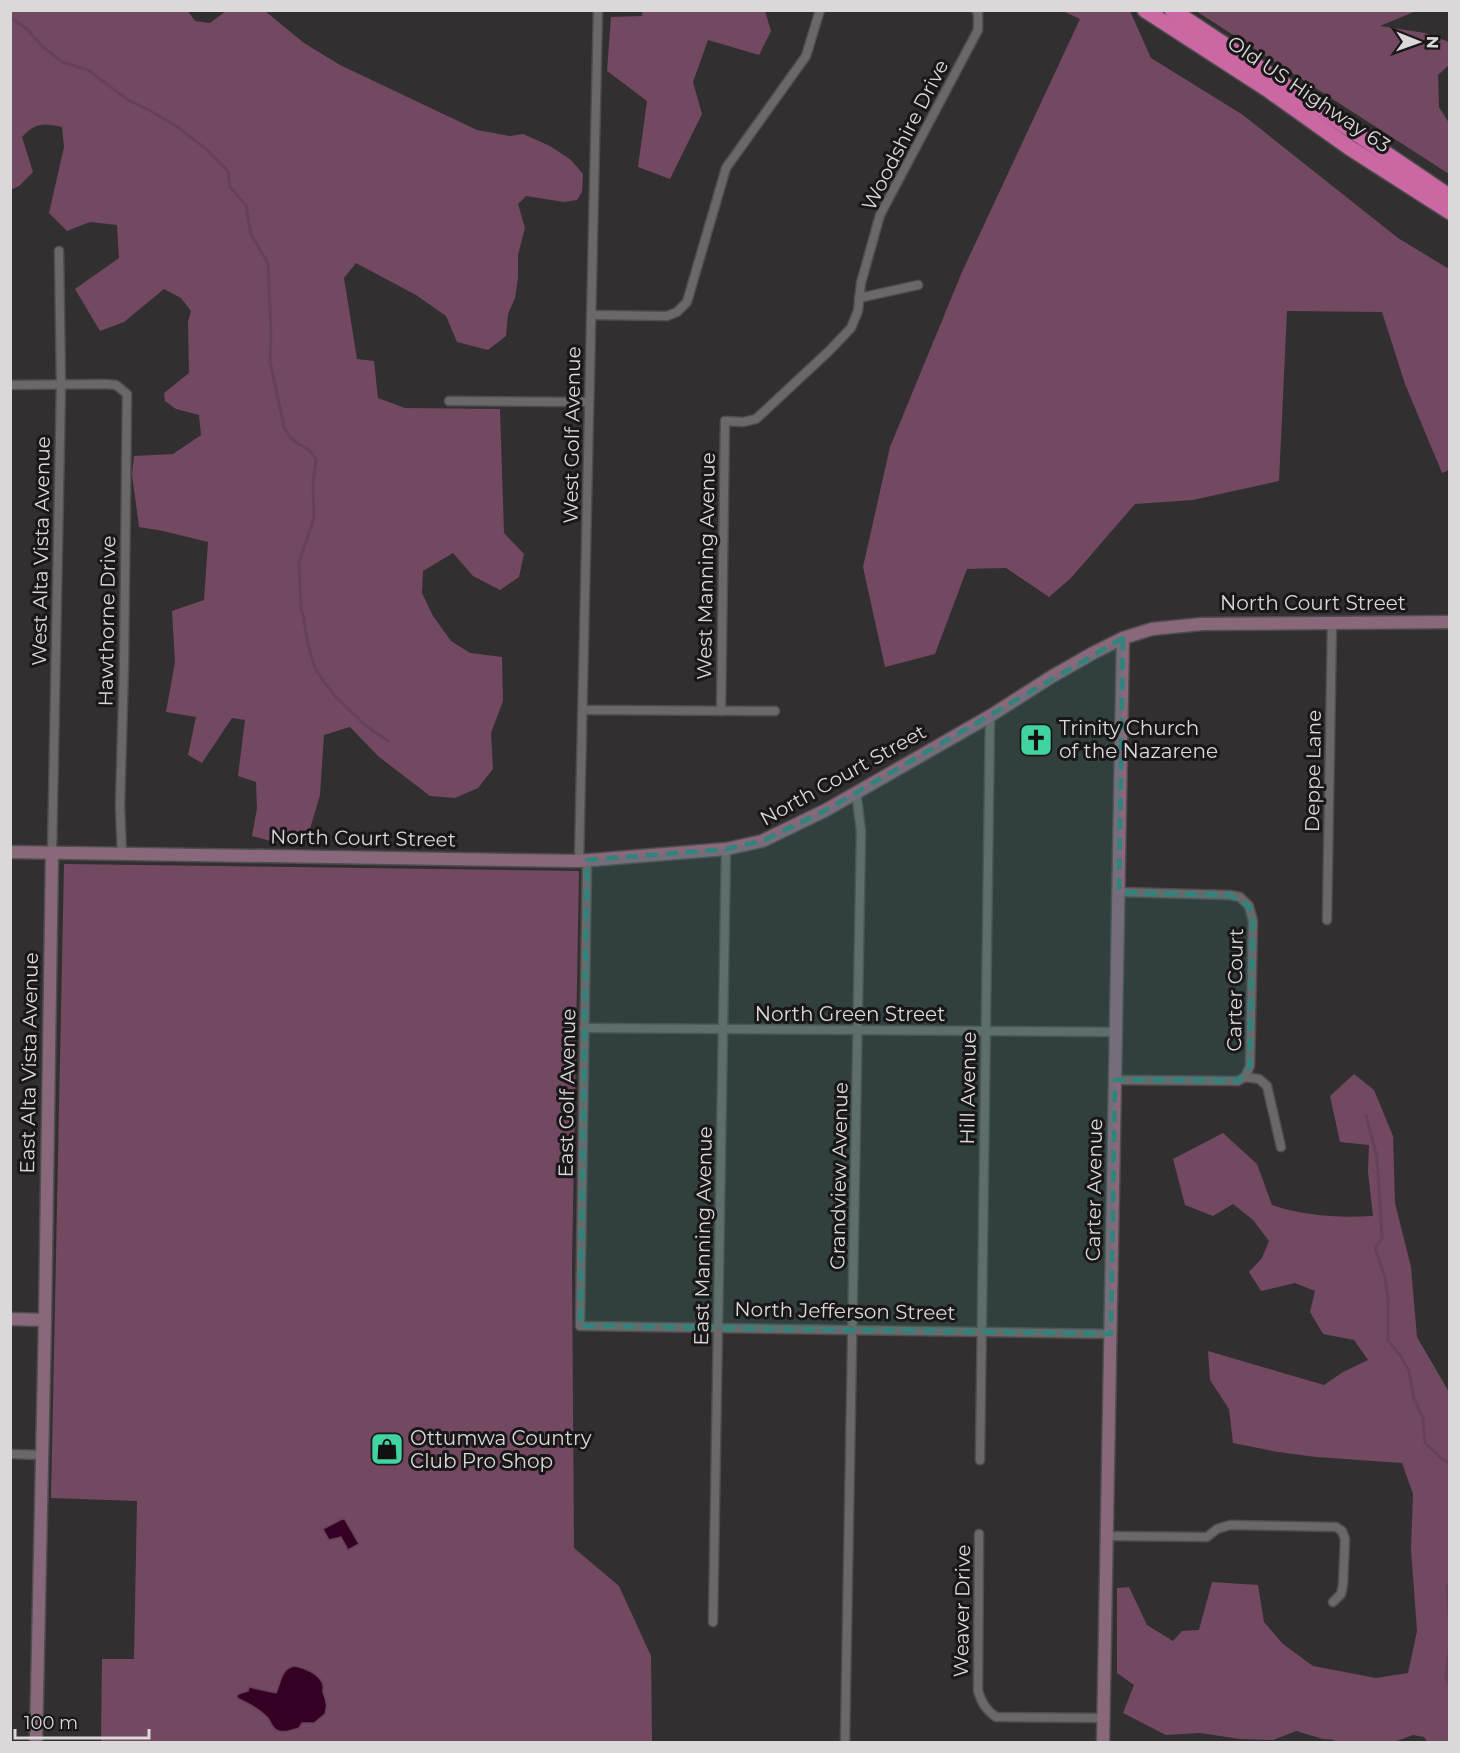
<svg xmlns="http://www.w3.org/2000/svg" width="1460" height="1753" font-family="Montserrat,sans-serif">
<rect width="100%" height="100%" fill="#322f30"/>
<g fill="#724960">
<path d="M11,10L188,11L195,21L210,23L226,11H265L304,43L340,65L477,130L510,136L523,134L550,146L571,160L583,174L582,192L577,200L564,202L526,196L518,204L525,228L518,255V278L515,298L508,314L506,336L488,350L457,342L446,316L416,295L356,263L344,278L357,359L374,361L378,398L405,408L500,409L504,533L524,554L519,577L500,590L473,576L453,553L423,571L422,593L433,616L451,641L470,653L502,657L503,701L491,733L493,769L478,788L455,798L430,796L378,756L350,727L324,735L320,795L307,839L278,843L252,836L257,808L256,782L238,776L245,720L232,718L202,763L188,755L196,717L166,712L175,662L172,611L204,600L208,542L163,531L139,527L132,474L134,456L173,454L201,435L199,415L176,409L165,401L164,393L189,373L188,322L191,311L181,298L164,289L124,322L100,331L75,289L119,258L117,225L90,222L67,231L49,213L64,147L62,127C43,123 36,122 22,137L33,172L19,186L11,190Z"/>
<polygon points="643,10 765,11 771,31 759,55 708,40 693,82 702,114 670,179 638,167 647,101 607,71 611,17 642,16"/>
<polygon points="1063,11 1130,11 1151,58 1243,115 1398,238 1449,269 1449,470 1442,473 1405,384 1382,312 1287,311 1279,481 1193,500 1135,504 1071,578 1049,597 1006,568 967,569 935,654 885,667 863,567 890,447 962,272 1080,19"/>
<polygon points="1196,11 1416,11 1380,26 1425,33 1449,42 1449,65 1438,75 1439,107 1449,123 1449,174"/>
<polygon points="64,864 579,871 572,1264 574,1548 619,1586 651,1656 652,1742 104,1742 101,1741 102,1659 134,1659 137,1501 51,1498"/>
<path d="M1354,1074L1374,1090L1393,1136L1395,1203L1411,1267L1417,1337L1449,1392V1742H1427L1424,1737L1413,1735L1394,1742H1335L1334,1740L1323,1739L1296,1731L1273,1740L1240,1739L1200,1733L1166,1735L1123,1713L1134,1685L1117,1673V1588L1129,1587L1147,1625L1173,1641L1182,1631L1199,1630L1212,1582L1258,1585L1264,1622L1283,1644L1313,1666L1376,1678L1408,1673L1417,1631L1411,1549L1413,1494L1402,1463L1316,1457L1278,1452L1233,1443L1229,1409L1210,1380L1208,1351L1324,1385L1343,1372L1368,1360L1354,1340L1323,1334L1310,1312L1315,1291L1295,1283L1261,1291L1249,1272L1262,1258L1269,1241L1253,1220L1233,1204L1213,1216L1185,1205L1173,1159L1223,1133L1257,1164L1272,1205C1305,1216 1338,1218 1373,1216L1368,1172L1369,1145L1340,1142L1330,1096Z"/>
</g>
<g fill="#360024" stroke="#67415a" stroke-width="1.5">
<polygon points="344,1518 359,1544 348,1550 341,1537 329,1540 323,1529"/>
<path d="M295,1666C305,1668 320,1674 323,1685C324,1694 321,1687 324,1695C327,1703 327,1706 325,1714L314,1723H302L299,1728C293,1730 285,1733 279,1731C272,1730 271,1721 267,1717C258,1708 248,1703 237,1698V1695L241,1693L248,1691L249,1687L276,1693C281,1682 281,1668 295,1666Z"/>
</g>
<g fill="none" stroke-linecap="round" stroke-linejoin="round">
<g stroke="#67415a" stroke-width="3">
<polyline points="10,17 27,29 43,47 62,62 88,70 128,100 149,110 176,126 205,148 228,171 230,187 246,205 251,235 268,263 271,333 270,361 284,427 290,437 298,444 308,449 316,459 313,485 314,518 299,562 301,610 303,614 308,645 315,668 324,682 336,697 366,726 388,741"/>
<polyline points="1366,1116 1377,1157 1382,1238 1375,1248 1385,1277 1388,1299 1388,1341 1400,1355 1409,1371 1414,1399 1423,1418 1425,1443 1442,1459 1450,1463"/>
<polyline points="1450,1582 1447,1588 1450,1626"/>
<polyline points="1450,1644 1446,1678 1450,1686"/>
</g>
<g stroke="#504d4e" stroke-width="11">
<g id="street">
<polyline points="859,298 918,285"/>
<polyline points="591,315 667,316 677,312 687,302 726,168 806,56 820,10"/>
<polyline points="10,385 105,384 116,385 127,394 124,665 120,806 122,854"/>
<polyline points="449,401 589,402"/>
<polyline points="583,710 775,711"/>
<polyline points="721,711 725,421 743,422 756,419 829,351 851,328 858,311 861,283 880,215 978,30 978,13 976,10"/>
<polyline points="52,853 61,385 59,251"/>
<polyline points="587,860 580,1326 1111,1334"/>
<polyline points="579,861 598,10"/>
<polyline points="1327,920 1332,622"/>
<polyline points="584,1028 1116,1032"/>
<polyline points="1245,1077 1259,1079 1267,1086 1281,1147"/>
<polyline points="1115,1080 1238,1081 1245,1077 1250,1066 1253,921 1249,906 1240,897 1230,895 1119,892"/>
<polyline points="10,1454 42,1455"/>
<polyline points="980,1460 990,716"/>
<path d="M979,1534L978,1691C982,1703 986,1710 996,1717L1104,1718"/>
<polyline points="1107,1536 1207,1537 1217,1529 1230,1525 1336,1527 1342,1531 1345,1539 1343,1585 1341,1594 1333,1602"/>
<polyline points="713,1622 726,849"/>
<polyline points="845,1742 861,831 856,791"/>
</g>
</g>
<g stroke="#504d4e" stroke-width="15">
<g id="secondary">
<polyline points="10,852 579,861 726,849 762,841 826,810 990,716 1051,677 1093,653 1123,638 1152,629 1202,624 1450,622"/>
<polyline points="10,1319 45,1320"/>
<polyline points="36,1742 45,1320 52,853"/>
<polyline points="1103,1742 1123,638"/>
</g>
</g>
<g stroke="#504d4e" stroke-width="18">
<g id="highway">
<polyline points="1145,10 1267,89 1350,148 1450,212"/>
<polyline points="1172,10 1267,73 1450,197"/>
</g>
</g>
<use href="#street" stroke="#6b6869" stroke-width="8"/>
<use href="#secondary" stroke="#88687a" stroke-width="12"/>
<use href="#highway" stroke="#cb68a3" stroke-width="15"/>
</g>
<path fill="#2d857e" fill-opacity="0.2" stroke="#2d857e" stroke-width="4.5" stroke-dasharray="12 8" stroke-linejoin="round" d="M1123,638L1119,892L1230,895L1249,906L1253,921L1250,1066L1238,1081L1115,1080L1111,1334L580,1326L587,860L726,849L762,841L826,810Z"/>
<defs>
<g id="church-square" transform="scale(1.725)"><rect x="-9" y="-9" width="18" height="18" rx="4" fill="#42d4a0" stroke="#191718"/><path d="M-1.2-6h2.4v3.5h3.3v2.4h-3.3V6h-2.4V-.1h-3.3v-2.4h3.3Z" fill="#111"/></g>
<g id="shop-square" transform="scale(1.725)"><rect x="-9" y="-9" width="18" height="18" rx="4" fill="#42d4a0" stroke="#191718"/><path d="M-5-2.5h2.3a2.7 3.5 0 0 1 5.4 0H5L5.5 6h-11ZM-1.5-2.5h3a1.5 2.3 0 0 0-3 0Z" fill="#111"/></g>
</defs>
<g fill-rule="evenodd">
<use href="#church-square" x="1036" y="740"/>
<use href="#shop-square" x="387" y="1449"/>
</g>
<g text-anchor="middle" stroke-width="6" stroke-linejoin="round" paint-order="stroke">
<g font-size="20" fill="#dad8d9" stroke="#191718">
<text transform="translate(1309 94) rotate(34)" y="7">Old US Highway 63</text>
<text transform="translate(905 135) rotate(-63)" y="7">Woodshire Drive</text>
<text transform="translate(572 435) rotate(-89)" y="7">West Golf Avenue</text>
<text transform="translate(41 551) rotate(-89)" y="7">West Alta Vista Avenue</text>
<text transform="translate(706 566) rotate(-89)" y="7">West Manning Avenue</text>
<text x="1313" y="610">North Court Street</text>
<text transform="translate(107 621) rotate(-89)" y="7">Hawthorne Drive</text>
<text transform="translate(1313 771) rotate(-89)" y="7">Deppe Lane</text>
<text transform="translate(843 775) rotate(-29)" y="7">North Court Street</text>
<text transform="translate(363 838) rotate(1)" y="7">North Court Street</text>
<text transform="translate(1235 990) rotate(-89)" y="7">Carter Court</text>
<text x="850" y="1021">North Green Street</text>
<text transform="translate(29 1063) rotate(-89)" y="7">East Alta Vista Avenue</text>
<text transform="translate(968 1088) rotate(-89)" y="7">Hill Avenue</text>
<text transform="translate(567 1093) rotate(-89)" y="7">East Golf Avenue</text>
<text transform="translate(839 1176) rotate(-89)" y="7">Grandview Avenue</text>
<text transform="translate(1094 1190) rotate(-89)" y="7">Carter Avenue</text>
<text transform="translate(703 1236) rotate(-89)" y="7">East Manning Avenue</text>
<text transform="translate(845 1311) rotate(1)" y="7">North Jefferson Street</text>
<text transform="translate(962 1611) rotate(-89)" y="7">Weaver Drive</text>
</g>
<g font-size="20" fill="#dad8d9" stroke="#191718" text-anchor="start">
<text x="1059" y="735">Trinity Church<tspan x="1059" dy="23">of the Nazarene</tspan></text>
<text x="410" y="1445">Ottumwa Country<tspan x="410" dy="23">Club Pro Shop</tspan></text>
</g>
</g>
<rect width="1460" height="1753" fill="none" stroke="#dad8d9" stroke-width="24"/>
<g transform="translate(1418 42) rotate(91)" stroke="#191718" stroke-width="4.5" paint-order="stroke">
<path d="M0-4.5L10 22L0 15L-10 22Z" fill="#dad8d9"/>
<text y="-9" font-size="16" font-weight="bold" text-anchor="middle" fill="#dad8d9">N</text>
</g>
<path d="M15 1729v9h134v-9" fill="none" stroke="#dad8d9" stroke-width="3"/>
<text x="24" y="1729" font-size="18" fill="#dad8d9" stroke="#191718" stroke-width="4.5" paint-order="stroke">100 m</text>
</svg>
